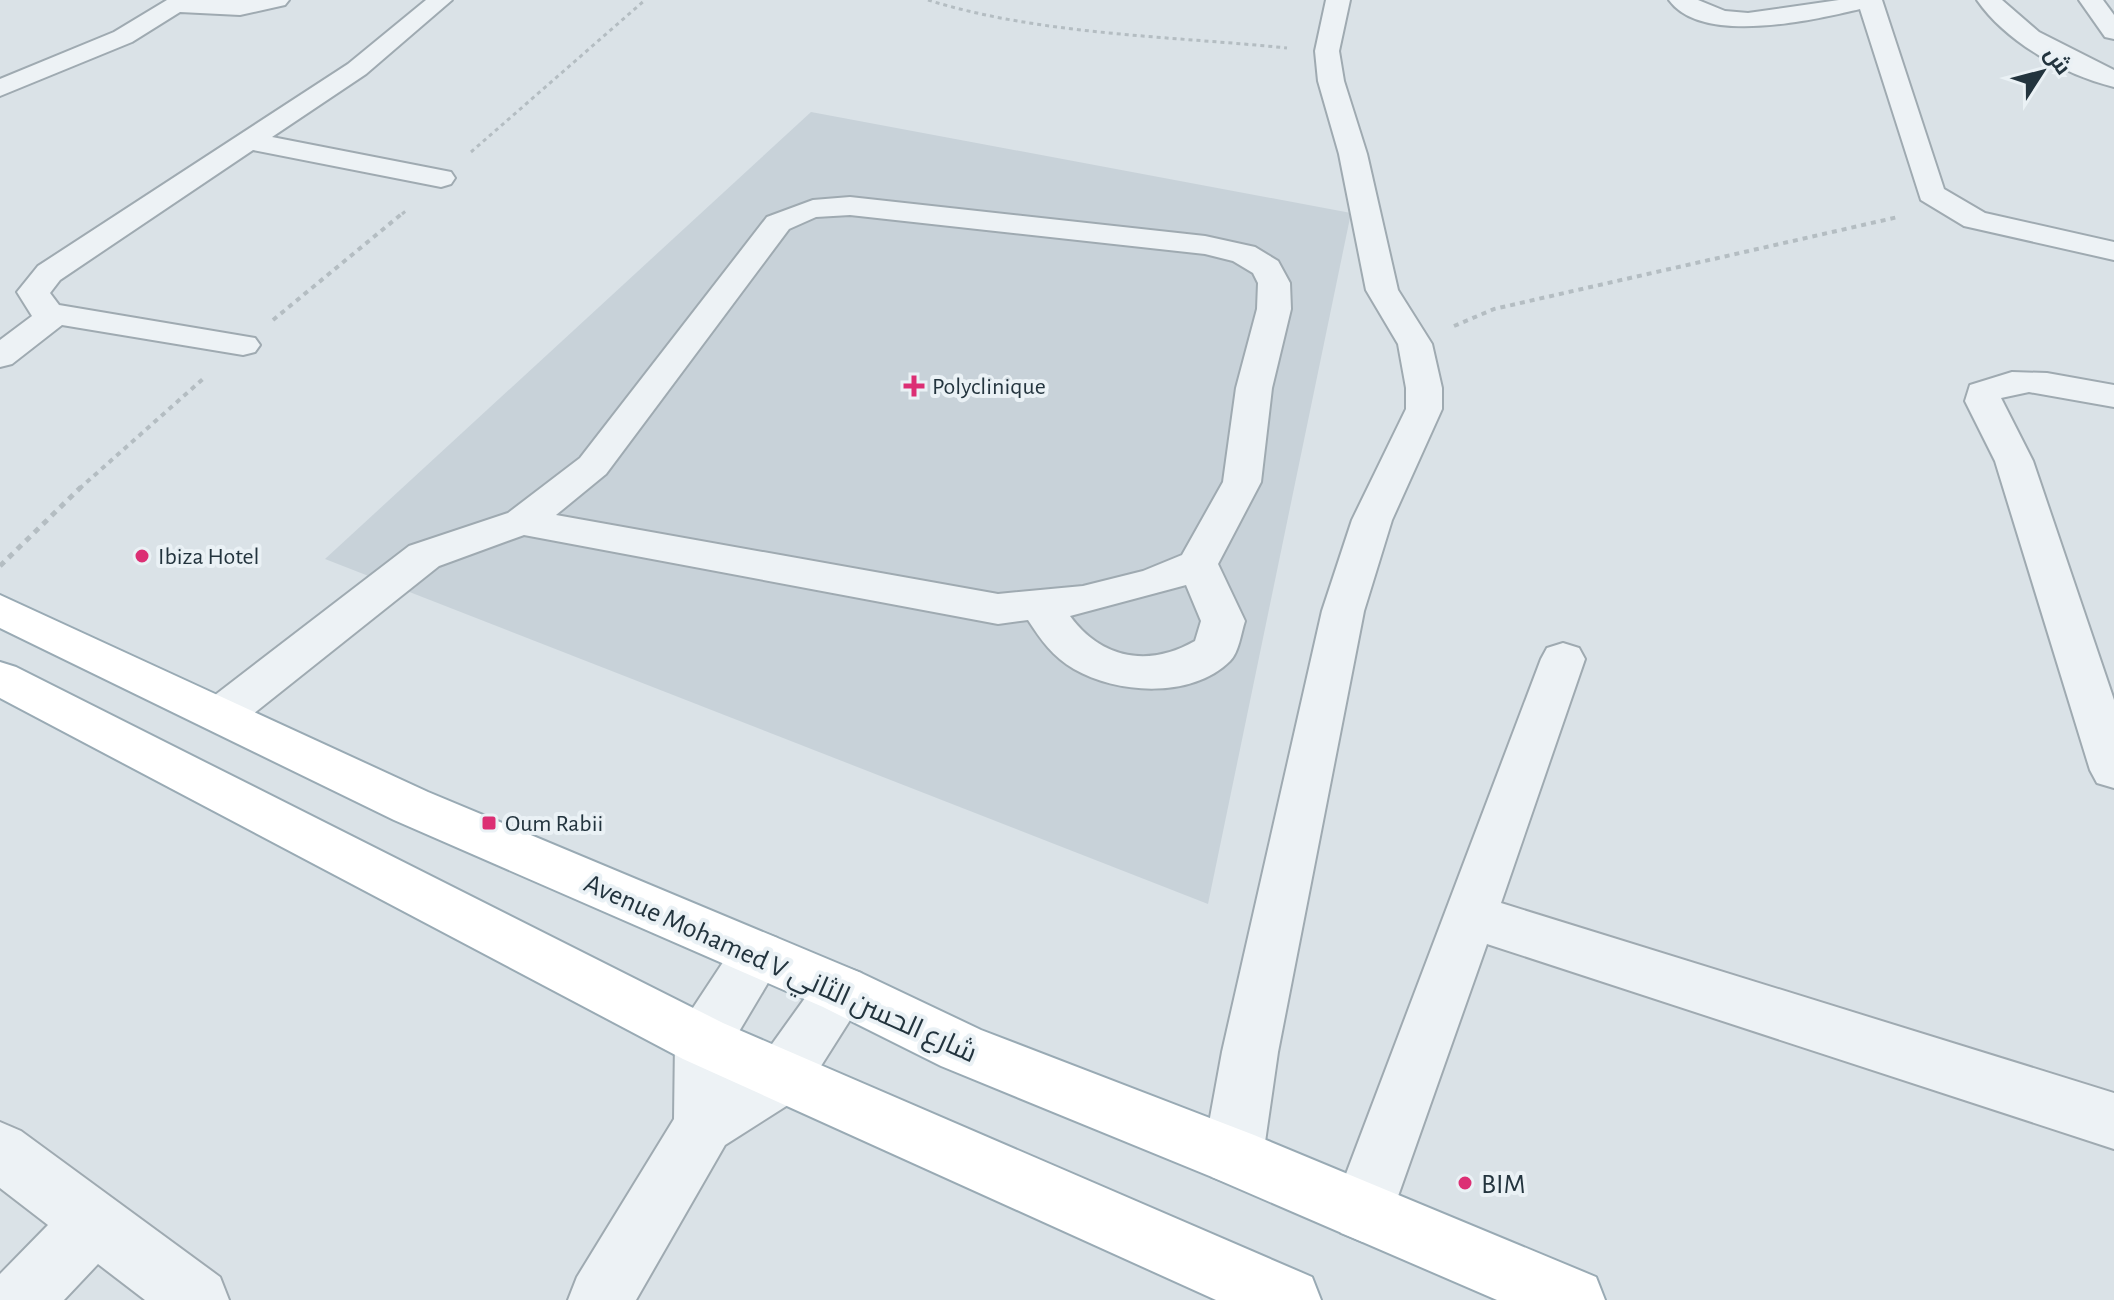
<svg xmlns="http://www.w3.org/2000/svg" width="2114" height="1300" font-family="'Alegreya Sans',Cairo,sans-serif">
<rect width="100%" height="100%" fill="#dae2e7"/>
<polygon fill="#c8d2d9" points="811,112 1351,213 1208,904 325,559"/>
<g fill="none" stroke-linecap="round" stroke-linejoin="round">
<g stroke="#9faab1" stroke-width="4">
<g id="minor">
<polygon points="167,0 289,0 285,5 240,15 180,12 132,42 0,96 0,79 114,32"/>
<polygon points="426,0 452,0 366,74 272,137 451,172 455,178 451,184 441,187 253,150 60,280 50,293 59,305 255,338 260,345 255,352 243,355 62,325 12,364 0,367 0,340 32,316 17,292 38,266 348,64"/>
<polygon points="1326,0 1350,0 1339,51 1344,81 1367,154 1398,290 1432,344 1442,388 1442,409 1392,520 1364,611 1278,1052 1263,1156 1254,1177 1233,1185 1212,1177 1203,1156 1222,1052 1322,611 1352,520 1406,409 1406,388 1398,344 1366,290 1339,154 1318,81 1315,51"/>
<path d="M1669,0H1698L1725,11L1748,13L1839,0H1882L1944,189L1985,213L2114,242V260L1964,226L1921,200L1860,9C1814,20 1702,46 1669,0Z"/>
<path d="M1977,0H2002L2039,32L2114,70V87C2065,75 2006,42 1977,0Z"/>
<polygon points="2079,0 2103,0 2114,15 2114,39 2105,37"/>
<path d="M850,197L1205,236L1255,247L1278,261L1290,283L1291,309L1272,388L1261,482L1218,564L1245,621C1241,633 1239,652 1230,661C1192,699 1117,694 1074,669C1053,657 1041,640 1028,620L998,624L524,535L439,566L238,726L222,731L206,726L199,714L206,702L409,546L508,513L580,458L767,217L813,200ZM850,215L1205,254L1233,261L1253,273L1258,283L1257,309L1236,388L1223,482L1182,555L1143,571L1083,586L998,594L556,515L606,474L789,229L816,217ZM1186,585L1201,621L1195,641C1150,667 1102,660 1070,616Z"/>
<polygon points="2012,372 2047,373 2114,385 2114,407 2029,392 2001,398 2033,461 2114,700 2114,788 2097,783 2090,770 1995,461 1965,401 1970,385"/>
<polygon points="1563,643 1579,648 1585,659 1501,903 2114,1093 2114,1149 1487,944 1385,1233 1363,1242 1341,1233 1332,1211 1541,659 1547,648"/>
<polygon points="758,931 777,938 785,954 731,1045 732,1076 762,1058 823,973 842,966 861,973 869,990 802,1096 725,1145 636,1300 568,1300 577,1277 674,1119 675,1041 683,1023 739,938"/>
<polygon points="0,1122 21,1131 220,1277 229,1300 145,1300 98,1264 64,1300 0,1300 0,1274 48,1225 0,1188"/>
</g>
</g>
<g stroke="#99aab4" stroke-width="4">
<g id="major">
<polygon points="0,595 428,792 861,973 981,1030 1254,1135 1596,1277 1605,1300 1497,1300 1212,1177 941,1066 823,1007 394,820 0,628"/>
<polygon points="0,662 16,667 723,1023 1312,1277 1321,1300 1216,1300 683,1059 0,698"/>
</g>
</g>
<g stroke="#b4bdc2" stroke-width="3" stroke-dasharray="4 4" stroke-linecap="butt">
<path d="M928,0C1040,35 1170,36 1287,48"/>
<polyline points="471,152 645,0"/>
<polyline points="402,214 407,210"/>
</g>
<g stroke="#b4bdc2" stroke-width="4" stroke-dasharray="5 5" stroke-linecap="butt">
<polyline points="273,320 404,212"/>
<polyline points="1454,326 1494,309 1898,217"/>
<polyline points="79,489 204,378"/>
</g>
<polyline stroke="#b4bdc2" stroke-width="5" stroke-dasharray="6 6" stroke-linecap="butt" points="0,566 81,487"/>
<use href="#minor" fill="#edf2f5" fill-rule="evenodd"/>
<use href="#major" fill="#fff" fill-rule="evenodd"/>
</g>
<g fill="#dc2f74" stroke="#eaf1f5" stroke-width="3">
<path d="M910 374h8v8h8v8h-8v8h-8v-8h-8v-8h8z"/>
<circle cx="142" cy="556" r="8"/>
<rect x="481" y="815" width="16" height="16" rx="4"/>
<circle cx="1465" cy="1183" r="8"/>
</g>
<g text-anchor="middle" stroke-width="8" stroke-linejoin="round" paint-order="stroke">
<g font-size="24" fill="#23343e" stroke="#eaf1f5" text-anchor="start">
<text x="932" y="394">Polyclinique</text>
<text x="158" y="564">Ibiza Hotel</text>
<text x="505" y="831">Oum Rabii</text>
</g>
<g font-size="28" fill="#23343e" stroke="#eaf1f5">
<text transform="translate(781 967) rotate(24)" y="10">Avenue Mohamed V شارع الحسن الثاني</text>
</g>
<g font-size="28" fill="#23343e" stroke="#eaf1f5" text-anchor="start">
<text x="1481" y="1193">BIM</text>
</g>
</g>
<g transform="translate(2042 72) rotate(54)" stroke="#eaf1f5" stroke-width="6" paint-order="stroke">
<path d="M0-6L14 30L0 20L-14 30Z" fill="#23343e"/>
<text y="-12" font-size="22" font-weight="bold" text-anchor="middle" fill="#23343e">ش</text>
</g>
</svg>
